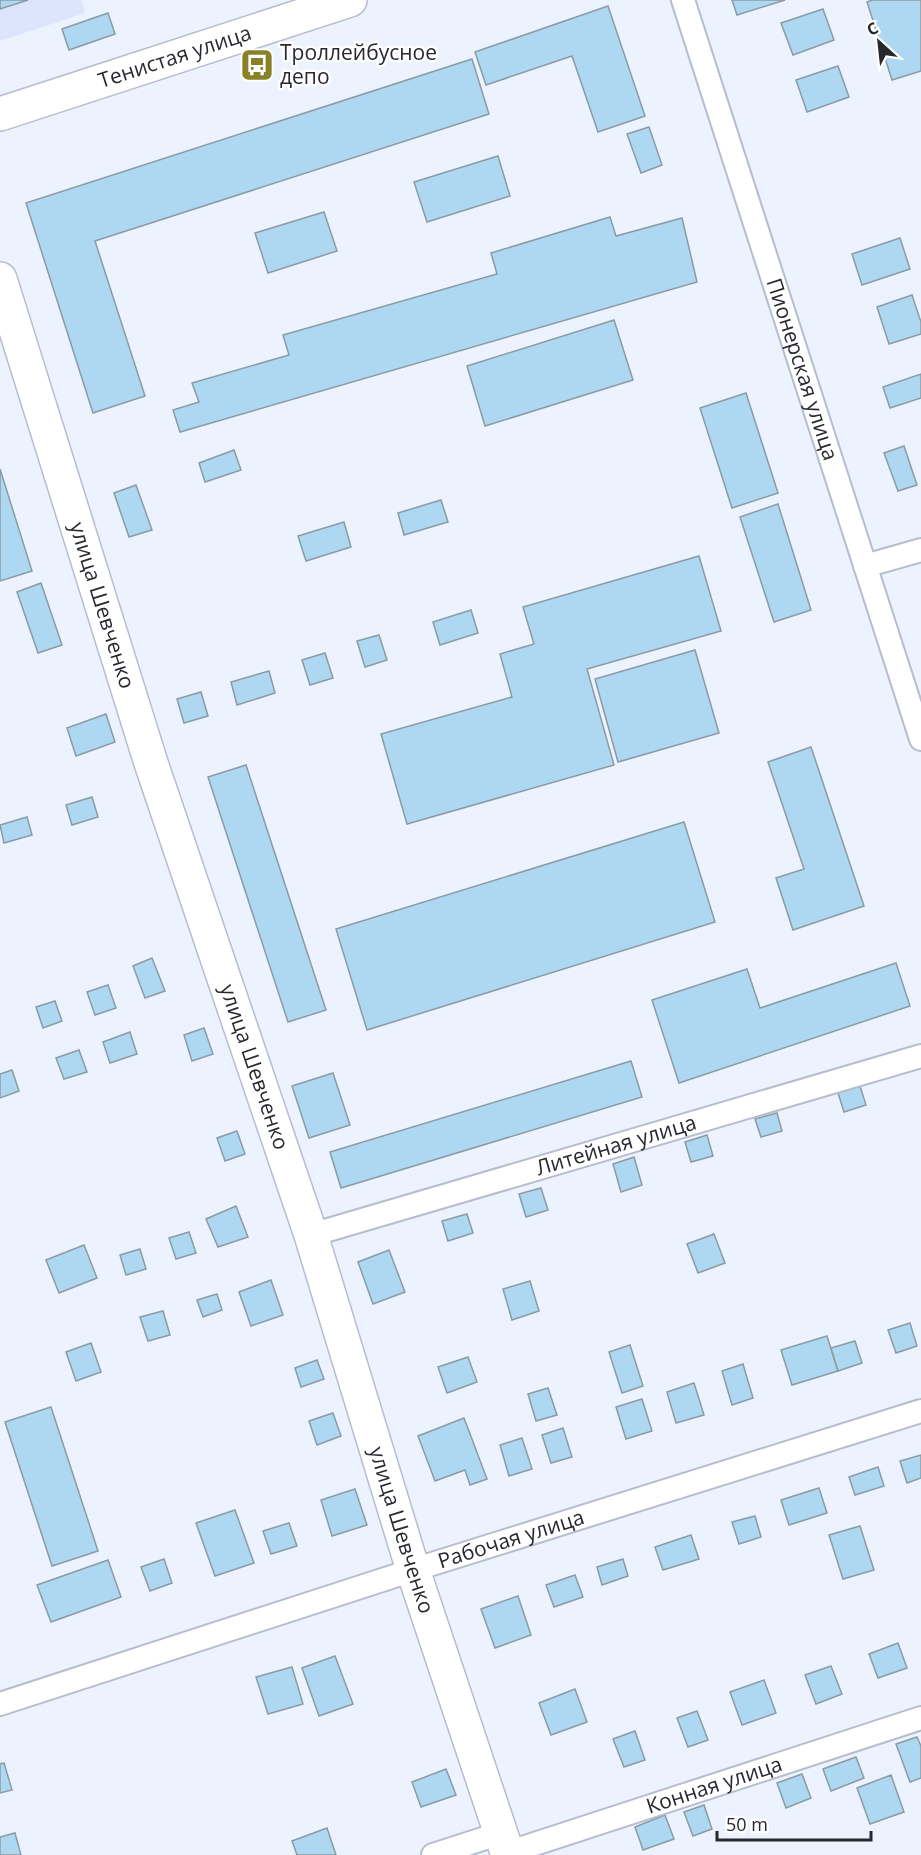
<svg xmlns="http://www.w3.org/2000/svg" width="921" height="1855" font-family="'Open Sans',sans-serif">
<rect width="100%" height="100%" fill="#edf2ff"/>
<polygon fill="#dce5fc" points="0,0 81,0 85,13 0,41"/>
<g fill="#aed8f2" stroke="#8b9ba4" stroke-width="1.5">
<polygon points="0,0 28,0 0,9"/>
<polygon points="732,0 785,0 737,15"/>
<polygon points="872,0 921,0 921,71 892,80 867,2"/>
<polygon points="608,6 645,116 598,132 572,56 486,85 475,52"/>
<polygon points="823,9 834,40 793,55 781,23"/>
<polygon points="108,13 115,34 69,50 62,29"/>
<polygon points="472,59 489,114 95,241 145,396 93,413 26,203"/>
<polygon points="838,66 849,97 807,112 796,80"/>
<polygon points="649,127 662,165 641,173 627,134"/>
<polygon points="498,156 510,196 427,222 414,182"/>
<polygon points="324,212 337,251 268,273 255,233"/>
<polygon points="610,217 616,236 682,218 697,282 180,432 173,410 199,402 192,383 289,355 283,335 497,274 491,253"/>
<polygon points="900,238 910,269 862,285 852,254"/>
<polygon points="912,295 921,322 921,334 889,344 877,307"/>
<polygon points="614,320 633,380 485,426 467,366"/>
<polygon points="921,374 921,398 890,408 883,387"/>
<polygon points="746,393 778,493 732,508 700,408"/>
<polygon points="904,446 917,485 898,491 884,453"/>
<polygon points="234,450 241,470 205,482 199,463"/>
<polygon points="0,469 32,571 0,581"/>
<polygon points="136,485 152,530 129,537 114,493"/>
<polygon points="441,500 448,522 404,535 398,513"/>
<polygon points="778,504 811,610 774,622 740,517"/>
<polygon points="344,522 351,547 306,561 298,536"/>
<polygon points="699,556 721,631 587,669 614,765 407,824 381,734 512,697 500,654 534,644 523,607"/>
<polygon points="41,583 62,645 38,653 17,592"/>
<polygon points="471,610 478,633 440,645 433,622"/>
<polygon points="379,635 387,660 365,667 357,641"/>
<polygon points="695,650 719,733 618,762 595,679"/>
<polygon points="325,653 333,678 310,685 302,660"/>
<polygon points="269,671 275,693 237,705 231,682"/>
<polygon points="201,692 208,716 184,723 177,699"/>
<polygon points="106,714 115,742 76,756 67,728"/>
<polygon points="811,747 864,906 793,930 776,878 804,869 768,762"/>
<polygon points="246,765 326,1010 288,1022 208,777"/>
<polygon points="92,797 98,817 72,825 66,805"/>
<polygon points="27,817 32,835 4,843 0,825"/>
<polygon points="684,822 715,922 367,1030 336,929"/>
<polygon points="152,958 165,991 145,998 133,966"/>
<polygon points="896,963 910,1006 679,1083 652,1000 747,969 760,1008"/>
<polygon points="108,985 116,1008 95,1015 87,992"/>
<polygon points="55,1001 62,1021 43,1028 36,1007"/>
<polygon points="204,1028 213,1054 192,1061 184,1035"/>
<polygon points="130,1032 137,1054 110,1063 103,1042"/>
<polygon points="79,1050 87,1072 64,1079 56,1058"/>
<polygon points="631,1061 642,1097 341,1188 330,1152"/>
<polygon points="12,1070 19,1091 0,1098 0,1074"/>
<polygon points="333,1073 350,1125 309,1138 292,1086"/>
<polygon points="860,1086 866,1105 844,1112 838,1093"/>
<polygon points="777,1113 782,1131 761,1137 755,1119"/>
<polygon points="237,1131 245,1154 225,1161 217,1138"/>
<polygon points="707,1135 713,1156 691,1162 685,1142"/>
<polygon points="634,1157 642,1185 621,1192 613,1164"/>
<polygon points="541,1188 548,1210 526,1217 519,1194"/>
<polygon points="236,1206 248,1237 218,1247 206,1219"/>
<polygon points="467,1214 473,1233 448,1241 442,1221"/>
<polygon points="189,1232 196,1253 176,1259 169,1238"/>
<polygon points="714,1234 725,1263 698,1273 687,1244"/>
<polygon points="84,1245 97,1278 59,1293 46,1260"/>
<polygon points="140,1249 146,1269 126,1275 120,1255"/>
<polygon points="389,1250 405,1292 373,1304 358,1262"/>
<polygon points="271,1280 283,1315 251,1326 239,1292"/>
<polygon points="530,1281 539,1311 512,1320 503,1289"/>
<polygon points="217,1294 222,1310 203,1317 197,1300"/>
<polygon points="163,1311 170,1335 148,1341 140,1317"/>
<polygon points="910,1323 917,1346 896,1353 888,1330"/>
<polygon points="827,1336 838,1371 792,1385 781,1350"/>
<polygon points="855,1341 862,1363 838,1371 831,1348"/>
<polygon points="91,1343 101,1372 76,1381 66,1352"/>
<polygon points="630,1345 643,1386 622,1393 609,1352"/>
<polygon points="468,1357 477,1382 447,1393 438,1367"/>
<polygon points="317,1360 324,1379 301,1387 295,1368"/>
<polygon points="743,1364 753,1398 732,1405 722,1371"/>
<polygon points="694,1383 704,1415 676,1423 667,1392"/>
<polygon points="548,1388 557,1415 536,1421 528,1394"/>
<polygon points="642,1399 652,1431 626,1439 616,1407"/>
<polygon points="51,1407 98,1551 52,1566 5,1422"/>
<polygon points="333,1413 341,1436 317,1445 309,1421"/>
<polygon points="464,1418 487,1479 470,1485 465,1470 435,1481 418,1436"/>
<polygon points="563,1428 572,1457 551,1463 542,1435"/>
<polygon points="522,1438 532,1469 509,1476 500,1445"/>
<polygon points="921,1455 921,1478 907,1483 900,1461"/>
<polygon points="878,1467 884,1486 855,1495 849,1477"/>
<polygon points="819,1488 827,1513 789,1525 781,1500"/>
<polygon points="355,1489 367,1525 332,1536 321,1500"/>
<polygon points="235,1510 254,1563 215,1576 196,1523"/>
<polygon points="755,1516 761,1537 739,1544 732,1522"/>
<polygon points="289,1523 297,1546 271,1554 263,1531"/>
<polygon points="860,1526 874,1570 843,1579 829,1535"/>
<polygon points="691,1535 699,1559 663,1570 655,1547"/>
<polygon points="164,1559 172,1583 150,1591 141,1567"/>
<polygon points="623,1559 628,1576 602,1585 597,1567"/>
<polygon points="108,1560 121,1597 51,1622 37,1585"/>
<polygon points="575,1575 583,1597 554,1607 546,1585"/>
<polygon points="518,1596 531,1635 495,1648 481,1609"/>
<polygon points="898,1643 907,1668 878,1678 869,1654"/>
<polygon points="335,1656 353,1704 319,1716 302,1668"/>
<polygon points="831,1666 842,1694 816,1704 805,1675"/>
<polygon points="292,1667 303,1704 268,1714 256,1677"/>
<polygon points="764,1680 776,1713 742,1725 730,1692"/>
<polygon points="575,1689 587,1722 551,1735 539,1703"/>
<polygon points="697,1711 708,1740 688,1747 677,1718"/>
<polygon points="635,1731 645,1760 624,1767 613,1739"/>
<polygon points="917,1737 921,1746 921,1778 910,1782 896,1744"/>
<polygon points="856,1757 864,1778 831,1791 823,1769"/>
<polygon points="4,1763 12,1790 0,1793 0,1764"/>
<polygon points="446,1769 456,1795 421,1807 412,1782"/>
<polygon points="802,1774 811,1798 786,1808 777,1783"/>
<polygon points="891,1775 904,1812 870,1824 857,1788"/>
<polygon points="704,1805 712,1829 693,1836 684,1812"/>
<polygon points="665,1815 674,1839 643,1850 635,1827"/>
<polygon points="327,1828 336,1855 297,1855 292,1841"/>
<polygon points="15,1833 21,1855 0,1855 0,1837"/>
</g>
<g fill="none" stroke-linecap="round" stroke-linejoin="round">
<g stroke="#b6bdcc" stroke-width="26">
<g id="street">
<path id="s1" d="M683,0L921,739"/>
<polyline points="865,566 921,550"/>
<path id="s2" d="M311,1235L921,1056"/>
<path id="s3" d="M0,1704L413,1570L921,1411"/>
<path id="s4" d="M507,1853L921,1718"/>
<polyline points="433,1855 501,1833"/>
</g>
</g>
<g stroke="#b6bdcc" stroke-width="36">
<g id="secondary">
<path id="s5" d="M0,114L350,0"/>
<path id="s6" d="M0,279L151,763L311,1235L413,1570L508,1855"/>
</g>
</g>
<use href="#street" stroke="#fff" stroke-width="22"/>
<use href="#secondary" stroke="#fff" stroke-width="33"/>
</g>
<defs>
<g id="bus-square" transform="scale(1.725)"><rect x="-9" y="-9" width="18" height="18" rx="4" fill="#898128" stroke="#fff"/><path d="M-5-6H5V4H4V6H2V4H-2V6H-4V4H-5ZM-3.5-4V0h7V-4ZM-3.5 1.2v1.5H-2V1.2ZM2 1.2v1.5H3.5V1.2Z" fill="#fff"/></g>
</defs>
<g fill-rule="evenodd">
<use href="#bus-square" x="257" y="65"/>
</g>
<g text-anchor="middle" stroke-width="5" stroke-linejoin="round" paint-order="stroke">
<g font-size="21" fill="#27292f" stroke="#fff" text-anchor="start">
<text x="280" y="60">Троллейбусное<tspan x="280" dy="24">депо</tspan></text>
</g>
<g font-size="21" fill="#27292f" stroke="#fff">
<text dy="7" stroke="none"><textPath href="#s5" startOffset="184">Тенистая улица</textPath></text>
<text dy="7" stroke="none"><textPath href="#s1" startOffset="388">Пионерская улица</textPath></text>
<text dy="7" stroke="none"><textPath href="#s6" startOffset="342">улица Шевченко</textPath></text>
<text dy="7" stroke="none"><textPath href="#s6" startOffset="828">улица Шевченко</textPath></text>
<text dy="7" stroke="none"><textPath href="#s2" startOffset="318">Литейная улица</textPath></text>
<text dy="7" stroke="none"><textPath href="#s6" startOffset="1314">улица Шевченко</textPath></text>
<text dy="7" stroke="none"><textPath href="#s3" startOffset="537">Рабочая улица</textPath></text>
<text dy="7" stroke="none"><textPath href="#s4" startOffset="218">Конная улица</textPath></text>
</g>
</g>
<g transform="translate(879 42) rotate(333)" stroke="#ffffff" stroke-width="4.5" paint-order="stroke">
<path d="M0-4.5L10 22L0 15L-10 22Z" fill="#27292f"/>
<text y="-9" font-size="16" font-weight="bold" text-anchor="middle" fill="#27292f">С</text>
</g>
<path d="M717 1831v9h154v-9" fill="none" stroke="#27292f" stroke-width="3"/>
<text x="726" y="1831" font-size="18" fill="#27292f" stroke="#ffffff" stroke-width="4.5" paint-order="stroke">50 m</text>
</svg>
